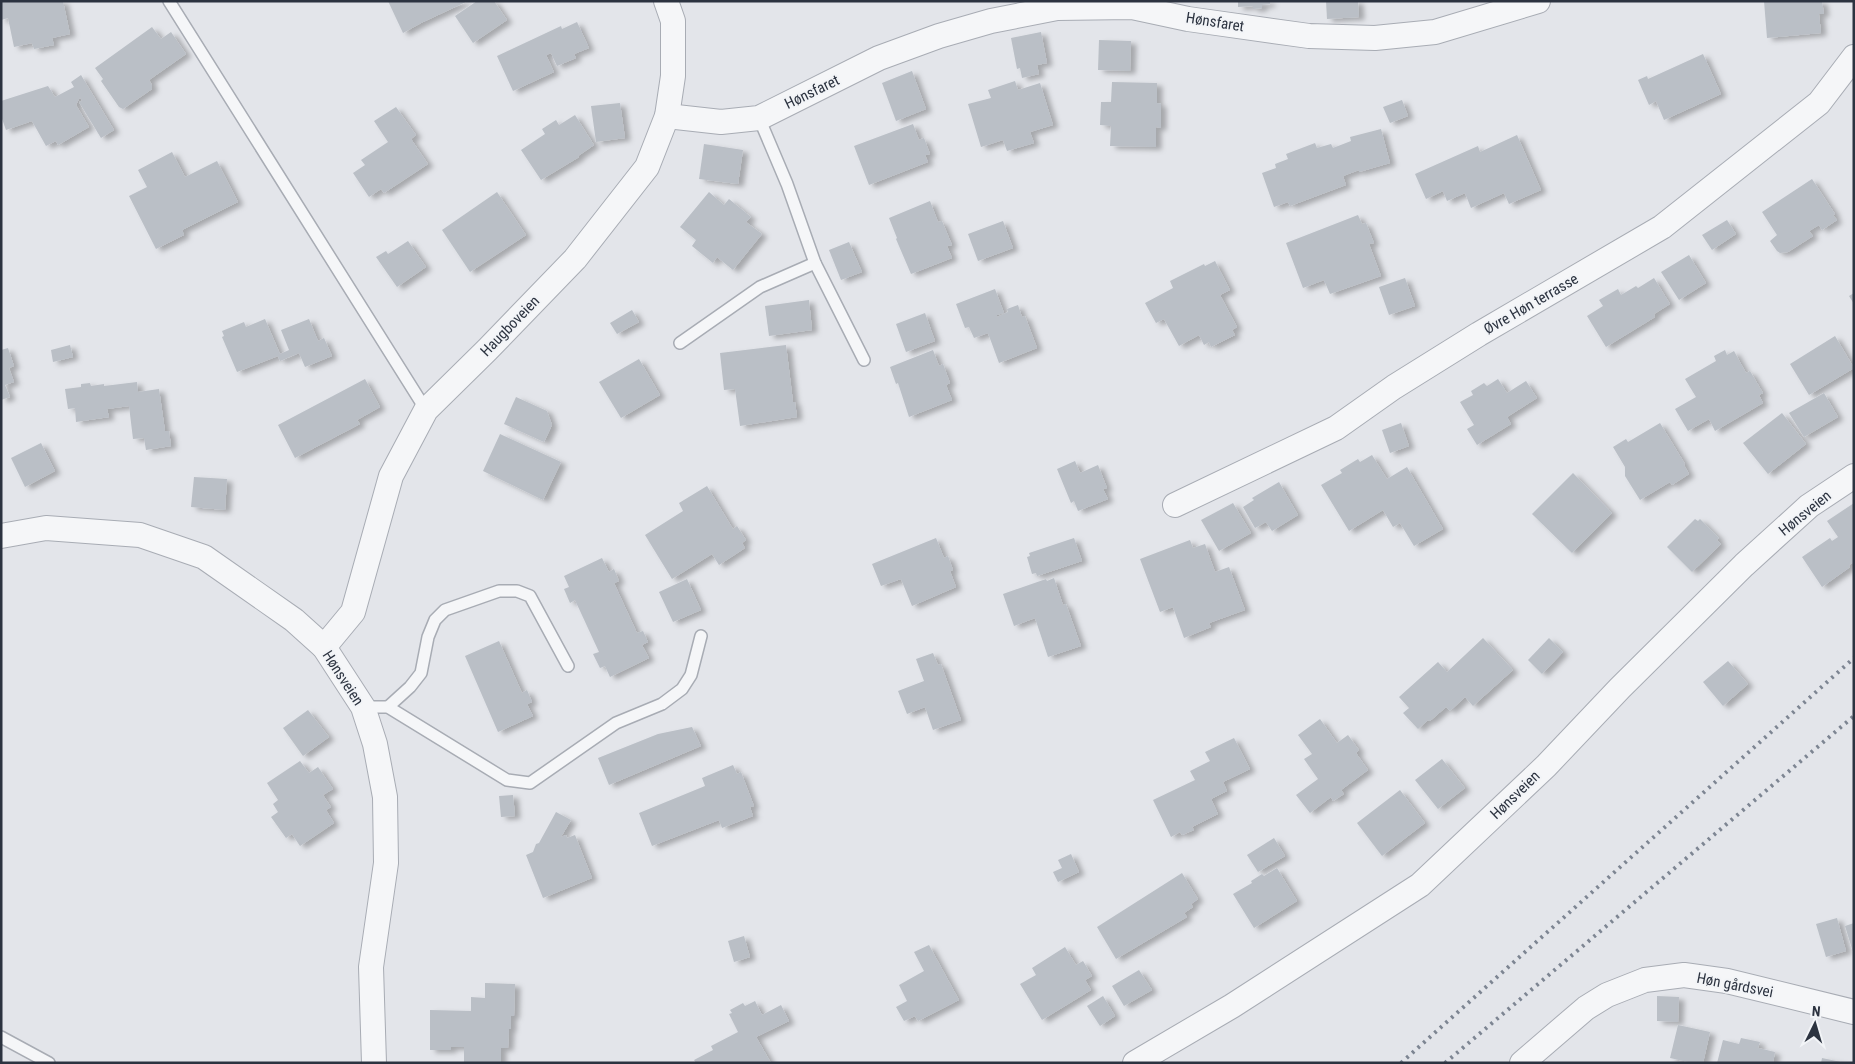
<svg xmlns="http://www.w3.org/2000/svg" width="1855" height="1064" font-family="'Roboto Condensed',sans-serif">
<defs>
<filter id="shadow"><feDropShadow dx="5.5" dy="3" stdDeviation="2.5" flood-color="#0004"/></filter>
</defs>
<rect width="100%" height="100%" fill="#e3e5ea"/>
<g fill="#babfc6" filter="url(#shadow)">
<polygon points="1,1 63,1 70,34 52,38 54,45 34,49 32,43 14,47 8,18 1,20"/>
<polygon points="388,1 468,1 421,23 403,33"/>
<polygon points="477,1 494,1 507,20 473,43 455,16"/>
<polygon points="1238,1 1270,1 1270,4 1262,5 1262,8 1253,9 1253,6 1238,7"/>
<polygon points="1326,1 1358,1 1359,17 1327,19"/>
<polygon points="1764,1 1822,1 1824,14 1819,14 1821,33 1767,38"/>
<polygon points="577,22 589,48 574,54 576,58 557,66 551,53 546,55 554,72 513,91 497,56 561,26 562,29"/>
<polygon points="152,27 161,39 171,32 186,54 149,80 152,85 152,89 123,109 119,107 101,81 103,79 95,68"/>
<polygon points="1041,32 1047,63 1037,65 1039,74 1022,78 1020,68 1017,69 1011,38"/>
<polygon points="1099,40 1131,41 1130,71 1098,70"/>
<polygon points="1703,54 1721,94 1664,120 1656,101 1649,105 1638,80 1647,76 1648,79"/>
<polygon points="912,71 926,109 896,121 882,83"/>
<polygon points="81,75 114,130 101,138 79,102 82,101 80,97 76,105 89,127 58,145 56,141 46,146 32,121 6,130 1,116 1,101 48,86 55,97 74,87 71,82"/>
<polygon points="1015,81 1018,90 1040,83 1053,125 1030,132 1034,143 1007,151 1003,140 981,147 968,104 991,98 988,90"/>
<polygon points="1112,82 1157,83 1157,103 1161,104 1161,128 1156,127 1156,147 1110,146 1111,126 1100,125 1101,102 1111,102"/>
<polygon points="1402,100 1408,116 1390,123 1383,107"/>
<polygon points="620,103 625,138 596,142 591,106"/>
<polygon points="396,107 416,135 411,139 428,164 384,193 381,189 369,197 353,173 365,165 361,160 388,142 374,121"/>
<polygon points="575,115 594,145 578,156 579,157 541,180 521,150 545,134 542,129 556,120 559,125"/>
<polygon points="913,124 919,140 924,138 930,154 925,155 928,162 869,185 854,146"/>
<polygon points="1381,129 1390,163 1359,172 1359,170 1343,176 1346,185 1290,206 1288,202 1274,207 1262,173 1276,168 1275,164 1288,159 1286,154 1315,143 1317,148 1331,144 1333,148 1351,141 1350,137"/>
<polygon points="1517,135 1541,190 1509,204 1504,193 1471,208 1465,193 1447,201 1443,191 1426,199 1415,174 1478,146 1480,152"/>
<polygon points="704,144 743,150 738,184 699,179"/>
<polygon points="172,152 185,177 217,161 238,202 182,230 184,235 156,249 129,196 147,187 138,170"/>
<polygon points="1812,179 1835,214 1833,215 1837,220 1822,230 1819,225 1809,231 1813,236 1788,252 1780,253 1777,251 1770,241 1777,235 1762,212"/>
<polygon points="497,192 526,235 470,272 442,230"/>
<polygon points="709,192 724,205 729,199 751,217 746,222 762,234 733,270 717,257 713,263 692,246 696,240 680,227"/>
<polygon points="930,201 938,222 942,221 952,245 947,246 952,258 911,274 896,239 897,238 889,218"/>
<polygon points="1358,215 1362,224 1366,223 1374,243 1369,244 1381,276 1330,294 1324,280 1303,288 1286,243"/>
<polygon points="1727,220 1736,234 1712,250 1702,235"/>
<polygon points="1003,221 1013,248 978,261 968,234"/>
<polygon points="408,241 426,267 397,287 376,257 386,251 388,254"/>
<polygon points="849,242 862,272 841,280 829,250"/>
<polygon points="1689,255 1706,283 1679,300 1661,272"/>
<polygon points="1215,261 1230,290 1220,295 1237,327 1232,330 1235,335 1211,347 1209,342 1204,345 1199,335 1179,346 1164,319 1156,323 1145,303 1173,288 1170,281 1204,264 1205,266"/>
<polygon points="1405,278 1415,306 1389,315 1379,287"/>
<polygon points="1654,278 1670,304 1654,314 1655,317 1606,347 1587,316 1603,306 1599,300 1618,289 1621,295 1636,286 1638,288"/>
<polygon points="995,289 1004,313 997,315 997,317 1008,312 1007,309 1018,305 1022,317 1025,316 1037,348 999,363 988,333 974,338 969,327 965,328 956,304"/>
<polygon points="1854,293 1854,304 1849,296"/>
<polygon points="809,300 812,330 769,336 765,306"/>
<polygon points="632,310 639,322 617,334 610,323"/>
<polygon points="925,313 935,341 906,352 896,324"/>
<polygon points="265,319 280,354 289,350 281,330 309,319 318,341 324,338 332,356 305,367 299,353 280,361 278,356 237,372 222,337 224,336 222,331 244,322 246,327"/>
<polygon points="1835,336 1854,368 1809,395 1790,364"/>
<polygon points="70,345 73,357 53,362 51,350"/>
<polygon points="786,345 793,402 795,402 797,417 740,426 735,389 724,390 720,353"/>
<polygon points="8,348 14,366 9,368 14,382 5,385 10,397 1,400 1,350"/>
<polygon points="933,350 939,366 943,364 950,383 946,385 952,400 909,417 898,383 896,384 890,367"/>
<polygon points="1725,350 1727,355 1734,351 1746,373 1750,371 1763,393 1759,395 1763,403 1715,431 1709,419 1688,431 1675,409 1696,397 1685,379 1716,361 1714,356"/>
<polygon points="639,359 660,395 621,418 599,382"/>
<polygon points="365,379 380,407 357,420 360,424 295,458 278,425"/>
<polygon points="1498,379 1507,393 1526,381 1537,398 1507,417 1511,424 1477,445 1467,429 1474,425 1460,402 1473,395 1471,391 1484,383 1487,386"/>
<polygon points="137,382 138,392 159,389 165,431 169,431 171,446 146,450 144,438 133,439 129,406 107,409 109,417 76,422 75,408 68,409 65,389 81,387 81,384 90,383 91,386 104,384 104,386"/>
<polygon points="1824,393 1838,417 1804,437 1789,413"/>
<polygon points="516,397 547,411 552,425 544,442 504,424"/>
<polygon points="1782,413 1806,444 1768,474 1743,443"/>
<polygon points="1401,423 1409,446 1390,453 1382,430"/>
<polygon points="1660,423 1685,464 1684,465 1689,474 1672,485 1670,482 1640,500 1625,476 1625,467 1613,447 1626,439 1628,442"/>
<polygon points="500,434 561,462 543,500 483,471"/>
<polygon points="41,443 55,471 25,487 11,458"/>
<polygon points="1372,455 1387,479 1407,467 1443,529 1414,546 1400,523 1393,527 1383,510 1349,531 1321,485 1342,473 1340,470 1358,459 1360,462"/>
<polygon points="1075,461 1080,473 1098,465 1107,488 1103,489 1108,499 1078,511 1074,501 1071,503 1057,469"/>
<polygon points="1573,473 1612,513 1572,553 1532,514"/>
<polygon points="194,477 227,479 225,510 191,507"/>
<polygon points="1279,482 1298,515 1272,531 1266,522 1255,528 1243,507 1254,500 1252,498"/>
<polygon points="707,486 733,529 737,526 746,540 742,543 745,548 719,565 712,554 672,579 645,535 683,511 679,503"/>
<polygon points="1233,503 1251,533 1219,551 1201,520"/>
<polygon points="1854,503 1854,562 1849,565 1850,567 1822,587 1802,557 1830,538 1832,541 1838,537 1827,521"/>
<polygon points="1695,519 1698,521 1700,519 1719,538 1717,540 1721,544 1692,572 1667,547"/>
<polygon points="936,538 944,558 948,556 953,570 950,571 956,587 912,606 901,579 881,586 872,564"/>
<polygon points="1074,538 1082,561 1037,576 1036,573 1032,574 1027,557 1030,556 1029,553"/>
<polygon points="1190,540 1193,548 1205,544 1215,572 1229,567 1245,610 1209,623 1211,627 1184,638 1173,607 1160,612 1140,559"/>
<polygon points="602,558 609,572 614,569 619,581 614,583 637,633 643,631 648,642 642,645 649,658 610,677 605,666 600,668 593,654 599,652 575,600 570,603 564,589 569,587 564,576"/>
<polygon points="1054,578 1063,605 1066,604 1081,646 1048,657 1035,618 1014,626 1003,594 1046,579 1047,581"/>
<polygon points="687,579 701,610 673,622 659,592"/>
<polygon points="1483,638 1513,670 1473,706 1465,697 1450,711 1446,707 1430,721 1428,720 1418,729 1403,713 1409,708 1399,697 1438,662 1447,672"/>
<polygon points="1549,638 1563,652 1542,674 1528,660"/>
<polygon points="499,641 522,693 527,690 532,702 527,704 533,716 498,732 465,656"/>
<polygon points="933,653 938,665 941,664 961,720 933,730 925,707 907,714 898,691 924,681 916,659"/>
<polygon points="1728,661 1748,684 1723,706 1703,682"/>
<polygon points="308,710 329,737 303,756 283,728"/>
<polygon points="1320,719 1337,743 1348,735 1359,750 1356,753 1368,770 1341,790 1344,794 1333,801 1331,797 1310,813 1296,795 1318,779 1304,759 1312,754 1298,735"/>
<polygon points="692,727 701,746 609,785 598,758 658,734"/>
<polygon points="1234,738 1250,769 1223,782 1227,791 1211,799 1218,814 1192,827 1194,830 1182,835 1180,832 1171,837 1153,800 1195,780 1190,771 1210,761 1205,752"/>
<polygon points="1442,759 1465,788 1438,809 1415,780"/>
<polygon points="300,761 309,773 318,767 333,789 323,795 331,807 326,810 334,823 300,846 292,834 286,838 271,817 278,812 273,804 278,800 267,783"/>
<polygon points="733,765 737,774 741,772 754,806 750,807 753,816 722,828 719,820 652,846 639,813 705,786 702,778"/>
<polygon points="1400,790 1425,823 1382,856 1357,823"/>
<polygon points="513,795 515,816 501,817 499,796"/>
<polygon points="556,812 571,820 561,837 566,835 567,838 575,835 592,878 543,898 526,855 533,852 536,844 539,843"/>
<polygon points="1274,838 1285,856 1258,872 1247,855"/>
<polygon points="1071,854 1079,872 1058,882 1053,872 1062,868 1058,860"/>
<polygon points="1277,868 1297,901 1254,928 1233,894 1252,883 1251,881 1262,874 1264,876"/>
<polygon points="1182,873 1198,899 1191,904 1193,907 1184,913 1187,917 1116,959 1097,927"/>
<polygon points="1837,918 1846,951 1826,957 1816,924"/>
<polygon points="1854,923 1854,952 1853,952 1845,926"/>
<polygon points="744,936 750,957 734,962 728,941"/>
<polygon points="929,945 959,1000 918,1021 915,1016 904,1021 896,1007 907,1001 899,985 924,971 914,952"/>
<polygon points="1065,947 1076,965 1083,961 1092,976 1085,980 1091,990 1042,1020 1020,984 1036,975 1032,968"/>
<polygon points="1139,970 1152,990 1124,1006 1112,986"/>
<polygon points="485,983 515,984 514,1016 511,1016 511,1029 509,1029 508,1048 501,1048 501,1063 464,1063 464,1047 451,1047 451,1050 430,1050 430,1010 471,1011 471,997 485,998"/>
<polygon points="1103,996 1115,1016 1100,1026 1087,1006"/>
<polygon points="1657,996 1679,997 1678,1022 1657,1021"/>
<polygon points="755,1001 762,1015 781,1005 789,1021 756,1037 771,1063 696,1063 694,1060 713,1050 711,1046 738,1032 729,1014 732,1013 730,1010 743,1003 745,1006"/>
<polygon points="1678,1025 1710,1032 1703,1063 1693,1063 1670,1058"/>
<polygon points="1741,1038 1760,1042 1758,1048 1775,1052 1773,1063 1717,1063 1723,1040 1739,1044"/>
<polygon points="1822,1058 1841,1062 1841,1063 1821,1063"/>
</g>
<g fill="none" stroke-linecap="round" stroke-linejoin="round">
<g stroke="#a8acb4" stroke-width="14">
<g id="lane">
<polyline points="169,1 426,410"/>
<polyline points="759,118 787,184 815,263 864,360"/>
<polyline points="680,343 760,287 815,263"/>
<polyline points="363,707 388,707 507,780 530,783 616,723 662,704 682,689 691,675 701,636"/>
<polyline points="388,707 410,687 421,673 428,637 435,620 445,610 499,591 517,591 530,596 568,666"/>
<polyline points="1,1037 49,1063"/>
</g>
</g>
<g stroke="#a8acb4" stroke-width="26">
<g id="street">
<polyline points="667,116 721,122 759,118 879,58 939,36 991,21 1057,8 1132,7 1188,19 1309,36 1375,38 1435,32 1538,1"/>
<polyline points="1175,505 1336,428 1394,387 1479,334 1662,227 1819,103 1854,57"/>
<polyline points="1,536 46,528 140,535 204,557 294,620 324,647 363,707 375,744 385,797 386,863 371,967 374,1063"/>
<polyline points="324,647 353,612 391,476 426,410 487,350 575,259 647,167 667,116 673,76 673,21 666,1"/>
<polyline points="1135,1063 1232,1006 1420,885 1546,766 1620,688 1744,565 1809,506 1854,476"/>
<polyline points="1522,1063 1586,1008 1607,995 1645,980 1684,975 1727,981 1854,1012"/>
</g>
</g>
<use href="#lane" stroke="#f5f6f8" stroke-width="11"/>
<use href="#street" stroke="#f5f6f8" stroke-width="24"/>
<g stroke="#7d8592" stroke-width="4" stroke-dasharray="2.5 5" stroke-linecap="butt">
<polyline points="1401,1063 1854,658"/>
<polyline points="1445,1063 1854,716"/>
</g>
</g>
<g text-anchor="middle" stroke-width="4" stroke-linejoin="round" paint-order="stroke">
<g font-size="15" fill="#2c3340" stroke="#f2f4f7">
<text transform="translate(1215 22) rotate(9)" y="5">Hønsfaret</text>
<text transform="translate(812 92) rotate(-26)" y="5">Hønsfaret</text>
<text transform="translate(1531 304) rotate(-30)" y="5">Øvre Høn terrasse</text>
<text transform="translate(510 326) rotate(-46)" y="5">Haugboveien</text>
<text transform="translate(1805 513) rotate(-39)" y="5">Hønsveien</text>
<text transform="translate(343 678) rotate(57)" y="5">Hønsveien</text>
<text transform="translate(1515 795) rotate(-44)" y="5">Hønsveien</text>
<text transform="translate(1735 985) rotate(11)" y="5">Høn gårdsvei</text>
</g>
</g>
<rect width="1855" height="1064" fill="none" stroke="#2c3340" stroke-width="5"/>
<g transform="translate(1815 1024) rotate(5)" stroke="#f2f4f7" stroke-width="4" paint-order="stroke">
<path d="M0-4L9 19L0 12L-9 19Z" fill="#2c3340"/>
<text y="-8" font-size="14" font-weight="bold" text-anchor="middle" fill="#2c3340">N</text>
</g>
</svg>
